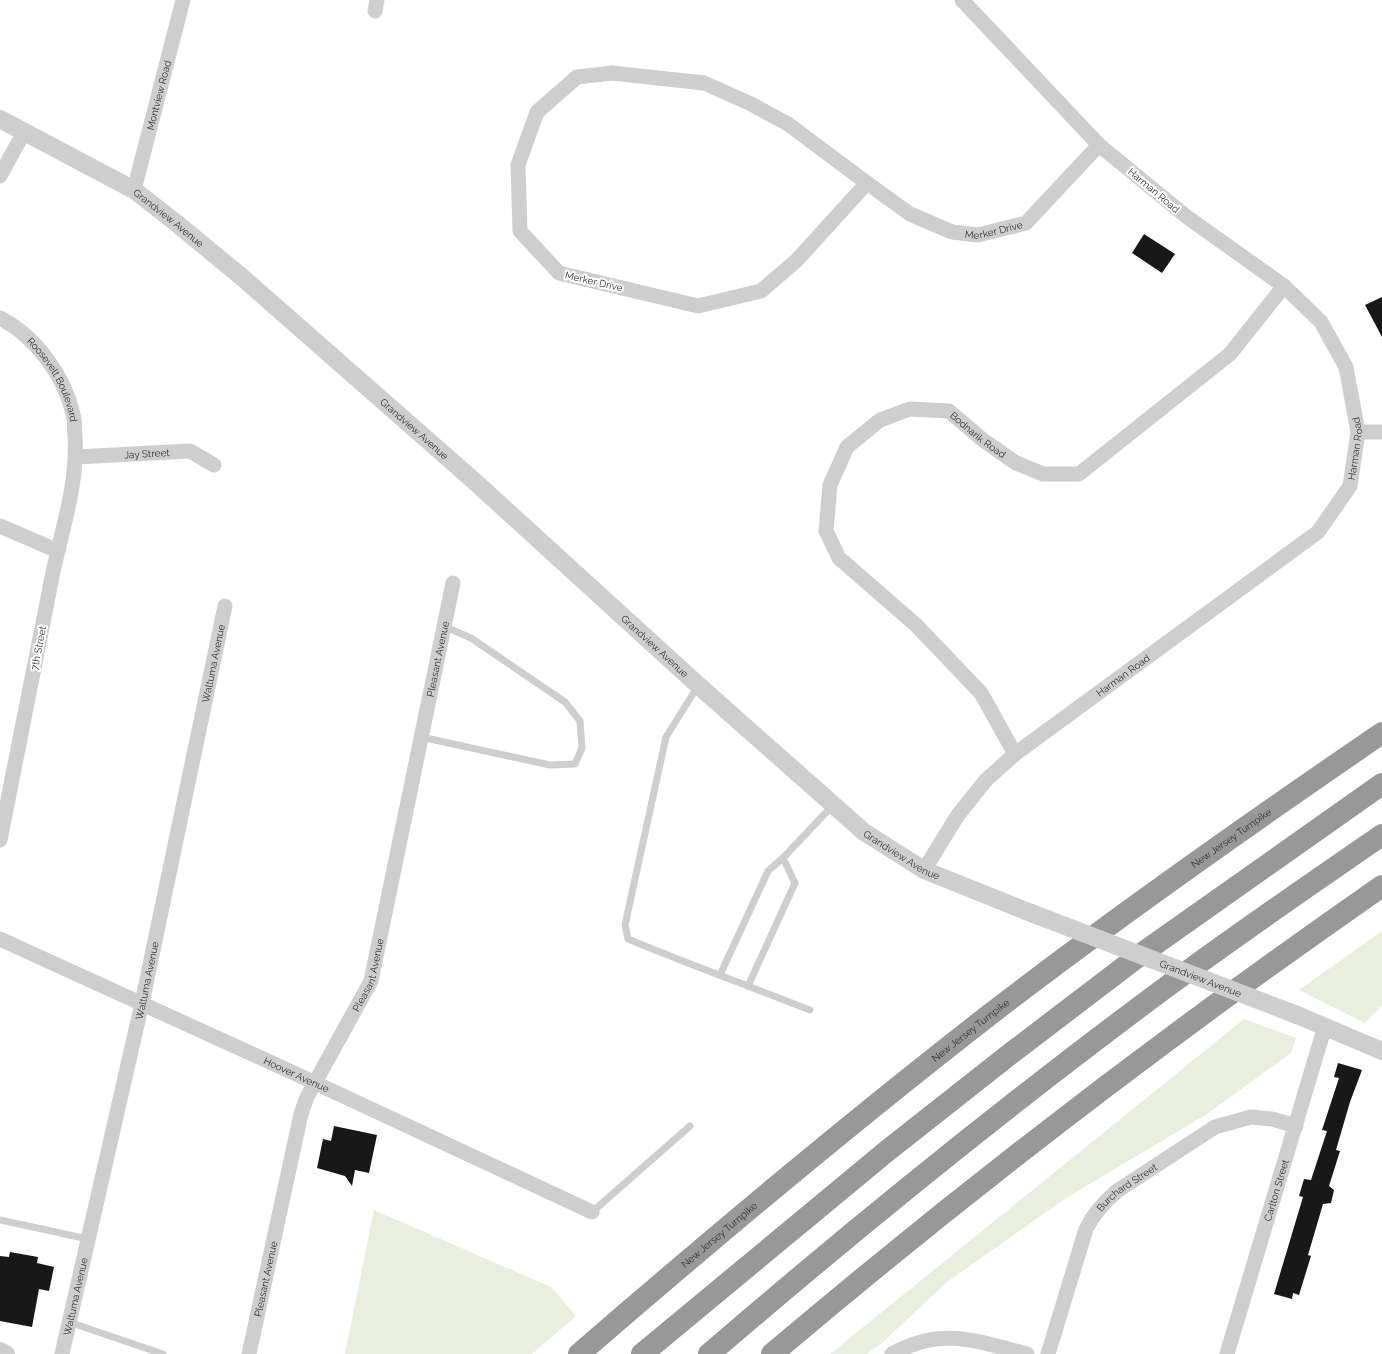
<svg xmlns="http://www.w3.org/2000/svg" width="1382" height="1354" font-family="Raleway,sans-serif">
<rect width="100%" height="100%" fill="#fff"/>
<g fill="#e8efdf">
<polygon points="1382,931 1382,1005 1365,1023 1299,990"/>
<polygon points="1244,1019 1296,1038 1291,1053 1207,1114 1066,1198 947,1282 883,1342 867,1354 830,1354"/>
<polygon points="374,1210 551,1287 576,1316 532,1354 345,1354"/>
</g>
<g fill="#181818">
<polygon points="1144,234 1175,254 1162,273 1132,253"/>
<polygon points="1382,297 1382,337 1365,305"/>
<polygon points="1338,1063 1362,1070 1350,1102 1336,1150 1340,1151 1329,1186 1334,1190 1331,1203 1323,1204 1308,1255 1311,1256 1299,1295 1293,1293 1292,1299 1274,1294 1303,1197 1299,1196 1304,1179 1311,1180 1327,1131 1322,1130 1339,1078 1334,1077"/>
<polygon points="334,1126 377,1135 369,1173 355,1170 352,1186 345,1176 317,1168 323,1139 331,1141"/>
<polygon points="10,1252 38,1257 37,1263 54,1267 49,1291 39,1289 32,1327 0,1321 0,1256 9,1257"/>
</g>
<g fill="none" stroke-linecap="round" stroke-linejoin="round">
<g stroke="#cecece" stroke-width="7">
<path d="M698,686L666,737L625,925L628,939C688,964 749,986 810,1010"/>
<polyline points="421,737 550,765 575,764 582,748 580,721 565,702 471,638 443,626"/>
<polyline points="720,975 768,871 783,858 833,805"/>
<polyline points="748,986 795,883 783,858"/>
<polyline points="592,1212 690,1126"/>
<polyline points="0,1220 88,1239"/>
<polyline points="69,1322 163,1354"/>
</g>
<g stroke="#cecece" stroke-width="15">
<polyline points="375,11 377,0"/>
<polygon points="612,73 704,83 749,103 788,124 867,183 796,261 761,291 698,306 559,273 520,231 518,165 537,112 577,77"/>
<polyline points="0,176 24,132"/>
<path id="s1" d="M867,183L910,214L952,232L978,235L1026,223L1099,145"/>
<path id="s2" d="M134,190L183,0"/>
<path id="s3" d="M0,318C36,337 64,375 73,414C75,421 74,428 75,435C78,482 63,526 53,572C36,661 18,750 0,840"/>
<polyline points="1358,432 1382,432"/>
<path id="s4" d="M76,457L190,451L214,465"/>
<polyline points="0,526 58,551"/>
<path id="s5" d="M1015,754L981,693L916,625L839,558L826,531L830,485L847,447L880,420L910,409L949,411L983,440L1016,463L1043,474H1079L1230,354L1284,286"/>
<path id="s6" d="M924,870L958,815L986,780L1015,754L1318,532L1350,486L1358,432L1346,367L1321,322L1284,286L1187,217L1099,145L962,0"/>
<path id="s7" d="M0,939L296,1074L592,1212"/>
<path id="s8" d="M62,1354L142,1003L225,606"/>
<path id="s9" d="M249,1354L301,1114L307,1097L371,981L453,583"/>
<path d="M892,1354C941,1326 976,1341 1027,1354"/>
<path id="s10" d="M1048,1354L1086,1229C1094,1213 1104,1202 1117,1191L1215,1127L1251,1117L1272,1119L1296,1126"/>
<path id="s11" d="M1227,1354L1325,1026"/>
</g>
<g stroke="#cecece" stroke-width="18">
<path id="s12" d="M0,119L134,190L175,222L243,278L473,480L698,685L864,832L924,870L1026,911"/>
<polyline points="1297,1015 1382,1051"/>
<polyline points="0,1351 6,1354"/>
</g>
<g stroke="#989898" stroke-width="22">
<path id="s13" d="M579,1354C713,1238 849,1124 988,1016C1116,917 1249,824 1382,733"/>
<polyline points="642,1354 887,1151 1014,1051 1144,952 1382,784"/>
<path d="M709,1354C858,1226 1011,1102 1169,985C1239,933 1311,884 1382,835"/>
<path d="M772,1354C968,1188 1172,1032 1382,886"/>
</g>
<path stroke="#cecece" stroke-width="18" id="s14" d="M1026,911L1297,1015"/>
</g>
<g text-anchor="middle" stroke-width="4" stroke-linejoin="round" paint-order="stroke">
<g font-size="10" fill="#313131" stroke="#fff">
<text dy="4" stroke="none"><textPath href="#s2" startOffset="98">Montview Road</textPath></text>
<text transform="translate(1154 190) rotate(40)" y="4">Harman Road</text>
<text dy="4" stroke="none"><textPath href="#s12" startOffset="196">Grandview Avenue</textPath></text>
<text dy="4" stroke="none"><textPath href="#s1" startOffset="141">Merker Drive</textPath></text>
<text transform="translate(594 281) rotate(13)" y="4">Merker Drive</text>
<text dy="4" stroke="none"><textPath href="#s3" startOffset="84">Roosevelt Boulevard</textPath></text>
<text dy="4" stroke="none"><textPath href="#s12" startOffset="520">Grandview Avenue</textPath></text>
<text dy="4" stroke="none"><textPath href="#s5" startOffset="535">Bodnarik Road</textPath></text>
<text dy="4" stroke="none"><textPath href="#s6" startOffset="618">Harman Road</textPath></text>
<text dy="4" stroke="none"><textPath href="#s4" startOffset="71">Jay Street</textPath></text>
<text dy="4" stroke="none"><textPath href="#s12" startOffset="844">Grandview Avenue</textPath></text>
<text transform="translate(38 648) rotate(-79)" y="4">7th Street</text>
<text dy="4" stroke="none"><textPath href="#s9" startOffset="725">Pleasant Avenue</textPath></text>
<text dy="4" stroke="none"><textPath href="#s8" startOffset="707">Waltuma Avenue</textPath></text>
<text dy="4" stroke="none"><textPath href="#s6" startOffset="282">Harman Road</textPath></text>
<text dy="4" stroke="none"><textPath href="#s13" startOffset="832">New Jersey Turnpike</textPath></text>
<text dy="4" stroke="none"><textPath href="#s12" startOffset="1168">Grandview Avenue</textPath></text>
<text dy="4" stroke="none"><textPath href="#s9" startOffset="401">Pleasant Avenue</textPath></text>
<text dy="4" stroke="none"><textPath href="#s14" startOffset="187">Grandview Avenue</textPath></text>
<text dy="4" stroke="none"><textPath href="#s8" startOffset="383">Waltuma Avenue</textPath></text>
<text dy="4" stroke="none"><textPath href="#s13" startOffset="508">New Jersey Turnpike</textPath></text>
<text dy="4" stroke="none"><textPath href="#s7" startOffset="326">Hoover Avenue</textPath></text>
<text dy="4" stroke="none"><textPath href="#s10" startOffset="190">Burchard Street</textPath></text>
<text dy="4" stroke="none"><textPath href="#s11" startOffset="171">Carlton Street</textPath></text>
<text dy="4" stroke="none"><textPath href="#s13" startOffset="184">New Jersey Turnpike</textPath></text>
<text dy="4" stroke="none"><textPath href="#s9" startOffset="77">Pleasant Avenue</textPath></text>
<text dy="4" stroke="none"><textPath href="#s8" startOffset="59">Waltuma Avenue</textPath></text>
</g>
</g>
</svg>
